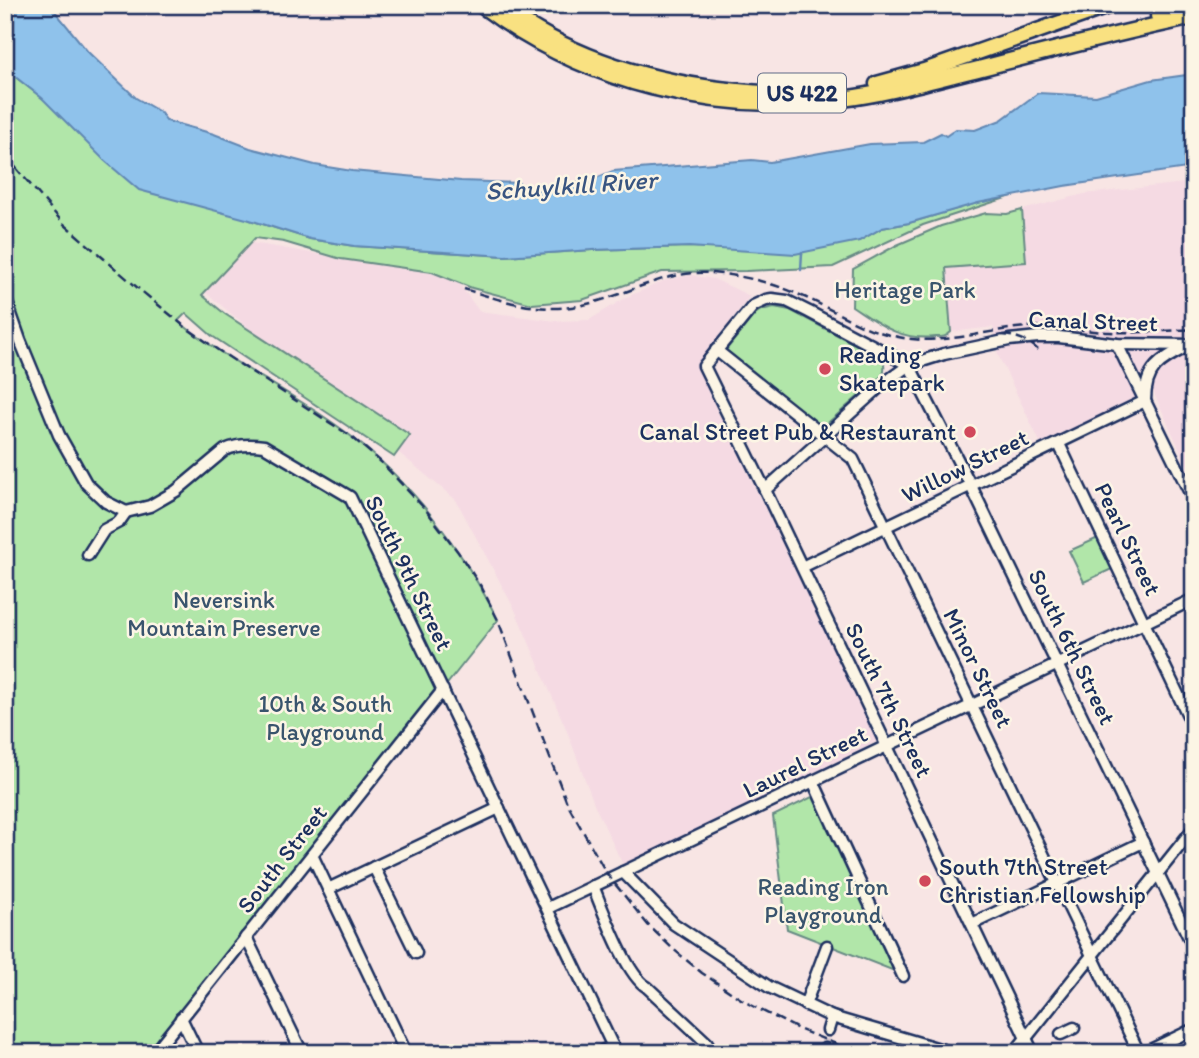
<svg xmlns="http://www.w3.org/2000/svg" width="1199" height="1058" font-family="Itim,sans-serif">
<rect width="100%" height="100%" fill="#f8e5e4"/>
<filter id="ink" filterUnits="userSpaceOnUse"><feTurbulence type="fractalNoise" baseFrequency=".0143" numOctaves="2"/><feDisplacementMap in="SourceGraphic" scale="14" xChannelSelector="R" yChannelSelector="G"/><feConvolveMatrix kernelMatrix="1 2 1 2 8 2 1 2 1" color-interpolation-filters="sRGB"/></filter>
<g filter="url(#ink)">
<g fill="#f5dae3">
<polygon points="1194,182 1194,480 1152,389 1041,444 998,355 993,327 951,332 945,268 1026,262 1022,210 1084,194"/>
<polygon points="216,237 454,277 479,311 556,321 589,320 627,297 666,280 690,275 714,279 750,296 698,364 701,377 878,741 623,865 595,806 567,731 515,610 456,500 187,277"/>
</g>
<g fill="#b1e6a9" stroke="#668a84" stroke-width="2">
<path d="M5,65L13,75L42,98L250,220L310,239L354,246L505,256L592,250L689,247L739,249L859,241L882,228L909,223L977,203L1018,194L923,225L833,267L746,271L662,272L582,300L532,304L472,288L432,272L341,259L284,242L255,238L202,295L225,314L410,435L394,457L212,336L186,313L178,321C232,365 297,394 352,437C414,485 463,551 498,620L154,1053H5Z"/>
<path d="M1022,210L1026,262L946,268L951,332C946,337 943,337 936,337C900,341 881,325 852,306L853,269L897,245L941,226L986,213L1007,214Z"/>
<path d="M774,307L790,310L883,359C885,365 885,369 883,375L822,428L726,350L755,314L761,310Z"/>
<polygon points="1098,538 1114,568 1084,582 1069,551"/>
<polygon points="816,795 897,972 787,929 773,816"/>
</g>
<polygon fill="#8fc2eb" stroke="#6187b3" stroke-width="2" points="5,5 50,5 88,52 136,98 160,112 167,121 214,134 250,148 315,165 352,171 461,181 519,183 520,193 591,180 613,171 752,160 770,162 870,144 923,142 941,133 946,136 956,129 975,130 1001,120 1038,93 1096,96 1151,80 1194,74 1194,167 1064,186 978,203 909,223 882,228 859,241 795,254 689,247 592,250 505,256 354,246 310,239 250,220 139,190 105,161 42,98 13,75 5,65"/>
<g fill="none" stroke-linecap="round" stroke-linejoin="round">
<polyline stroke="#6187b3" stroke-width="2.5" points="801,270 802,252"/>
<polyline stroke="#ccc1c9" stroke-width="10" stroke-dasharray="10 5" stroke-linecap="butt" points="825,1049 828,1030"/>
<g stroke="#1b2f5e" stroke-width="15">
<g id="minor">
<path d="M5,297L20,340L59,435L86,483L106,502L126,512L150,506L176,491L225,450C238,444 250,444 264,446L350,497L616,1053"/>
<polyline points="1117,344 1194,501"/>
<polyline points="716,350 853,459 1139,1053"/>
<polyline points="909,365 809,312 787,301 772,299 766,300 753,306 704,366 765,490 1033,1053"/>
<polyline points="909,365 971,486 1194,948"/>
<polyline points="1059,444 1194,728"/>
<polyline points="765,490 883,384 909,365 944,354 1009,340 1038,337 1059,337 1117,344 1194,345"/>
<polyline points="88,555 104,530 119,522 126,512"/>
<path d="M802,567L1145,401C1145,367 1161,360 1188,346"/>
<polyline points="813,781 903,976"/>
<polyline points="312,855 406,1053"/>
<polyline points="374,867 416,953"/>
<polyline points="623,872 674,924 769,987 832,1017 953,1053"/>
<path d="M593,886C603,910 626,975 647,987L707,1043L713,1053"/>
<polyline points="328,889 499,808"/>
<polyline points="548,908 1194,599"/>
<polyline points="972,924 1143,842"/>
<polyline points="246,937 302,1053"/>
<polyline points="805,1005 827,946"/>
<polyline points="181,1018 198,1053"/>
<polyline points="828,1030 832,1017"/>
<polyline points="1061,1034 1074,1028"/>
<polyline points="154,1053 443,690"/>
<polyline points="598,1053 613,1046"/>
<polyline points="824,1053 825,1049"/>
<polyline points="1014,1053 1194,828"/>
<polyline points="1144,1053 1194,1029"/>
</g>
</g>
<g stroke="#1b2f5e" stroke-width="19">
<g id="highway">
<path d="M481,5C584,83 714,115 842,99C890,93 936,79 982,68C1052,50 1123,32 1194,17"/>
<path d="M497,5C511,14 524,23 538,31C613,75 698,91 784,94"/>
<polyline points="1158,16 1194,6"/>
<polyline points="877,84 924,71 1111,5"/>
</g>
</g>
<use href="#minor" stroke="#fcf5e5" stroke-width="10"/>
<use href="#highway" stroke="#f9e181" stroke-width="14"/>
<g stroke="#1b2f5e" stroke-width="2.5" stroke-dasharray="10 5" stroke-linecap="butt">
<polyline points="5,155 64,224 139,289 184,326 218,350 352,437 381,462 426,510 458,552 482,588 498,620 567,803 607,874 648,925 672,948 702,973 747,1003 798,1029 859,1053"/>
<path d="M464,289C503,301 542,314 583,305C626,296 665,270 710,273C742,275 774,283 802,296C833,309 861,329 894,336C937,347 982,331 1025,327C1053,325 1081,331 1109,332C1137,333 1166,331 1194,329"/>
<path d="M1002,335C1016,336 1028,340 1038,350"/>
</g>
</g>
</g>
<g fill="#d1495b" stroke="#fcf5e5" stroke-width="2.5">
<circle cx="825" cy="369" r="7"/>
<circle cx="970" cy="432" r="7"/>
<circle cx="925" cy="881" r="7"/>
</g>
<g text-anchor="middle" stroke-width="5" stroke-linejoin="round" paint-order="stroke">
<rect fill="#fcf5e5" stroke="#5e6a86" stroke-width="2" x="758" y="73.5" width="88" height="39" rx="5"/>
<g font-size="23" font-weight="bold" fill="#1b2f5e">
<text x="802" y="101">US 422</text>
</g>
<g font-size="24" fill="#39546d" stroke="#fcf5e5">
<text x="905" y="298">Heritage Park</text>
<text x="224" y="608">Neversink<tspan x="224" dy="28">Mountain Preserve</tspan></text>
<text x="325" y="712">10th &amp; South<tspan x="325" dy="28">Playground</tspan></text>
<text x="823" y="895">Reading Iron<tspan x="823" dy="28">Playground</tspan></text>
</g>
<g font-size="24" fill="#1b2f5e" stroke="#fcf5e5">
<text transform="translate(1093 321) rotate(2)" y="8">Canal Street</text>
<text transform="translate(965 466) rotate(-26)" y="8">Willow Street</text>
<text transform="translate(1128 539) rotate(64)" y="8">Pearl Street</text>
<text transform="translate(409 573) rotate(64)" y="8">South 9th Street</text>
<text transform="translate(1072 647) rotate(64)" y="8">South 6th Street</text>
<text transform="translate(978 668) rotate(64)" y="8">Minor Street</text>
<text transform="translate(889 700) rotate(64)" y="8">South 7th Street</text>
<text transform="translate(805 762) rotate(-26)" y="8">Laurel Street</text>
<text transform="translate(282 859) rotate(-52)" y="8">South Street</text>
</g>
<g font-size="24" fill="#1b2f5e" stroke="#fcf5e5" text-anchor="start">
<text x="839" y="363">Reading<tspan x="839" dy="28">Skatepark</tspan></text>
<text x="956" y="440" text-anchor="end">Canal Street Pub &amp; Restaurant</text>
<text x="939" y="875">South 7th Street<tspan x="939" dy="28">Christian Fellowship</tspan></text>
</g>
<g font-size="26" font-style="italic" fill="#385481" stroke="#fcf5e5">
<text transform="translate(571 185) rotate(-4)" y="9">Schuylkill River</text>
</g>
</g>
<rect width="1199" height="1058" fill="none" stroke="#fcf5e5" stroke-width="28"/>
<rect x="14" y="14" width="1171" height="1030" fill="none" stroke="#1b2f5e" stroke-width="2.5" filter="url(#ink)"/>
</svg>
